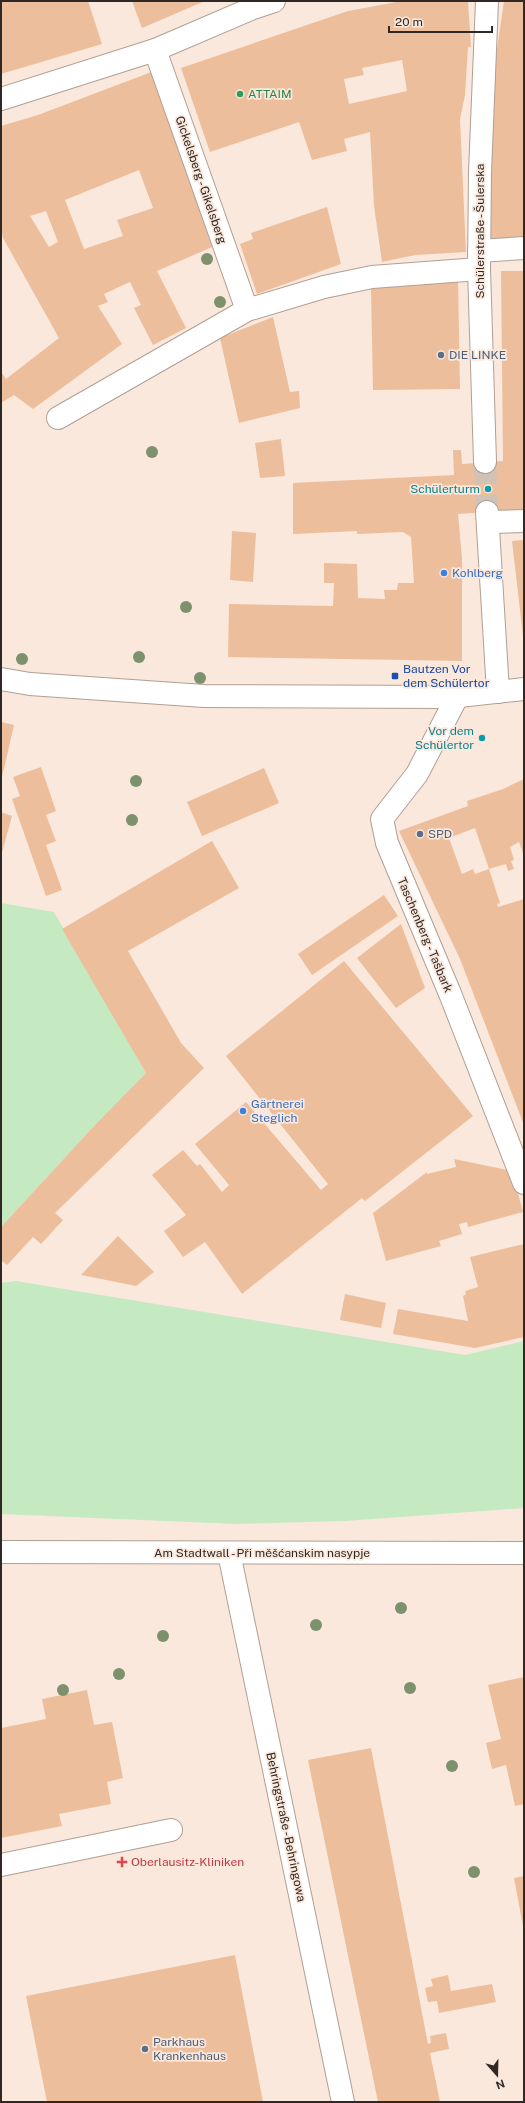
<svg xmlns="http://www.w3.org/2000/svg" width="525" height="2103" font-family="'Public Sans',sans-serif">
<rect width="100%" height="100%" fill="#fae8dc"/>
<g fill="#c5eac1">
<polygon points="1,903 54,912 146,1073 95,1125 1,1227"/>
<polygon points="16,1281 465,1355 524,1341 524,1508 345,1521 236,1524 1,1514 1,1283"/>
</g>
<g fill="#edbe9c" fill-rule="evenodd">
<polygon points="1,1 88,1 102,44 1,74"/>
<polygon points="132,1 205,1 142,28"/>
<path d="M402,1H468L471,47H468L465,95L460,119L466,252L415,255L382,262L374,206L370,132L344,139L347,151L312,160L299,122L210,152L181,68L348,11ZM402,60L407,91L349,104L344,79L364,75L362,68Z"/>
<polygon points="504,1 524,1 524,240 490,243 491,90"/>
<path d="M154,71L212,247L157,271L186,328L153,345L134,308L141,305L130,282L104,294L108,302L98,306L122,344L33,409L14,395L1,403V372L6,379L59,338L3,238L1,227V126L38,115ZM139,170L153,208L117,220L123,236L84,249L65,200ZM46,211L58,242L49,247L30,216Z"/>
<polygon points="327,207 341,264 257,294 240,244 253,239 251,233"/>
<polygon points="501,271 524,271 524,513 514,513 514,510 458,514 462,558 462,661 228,657 229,604 333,606 334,583 324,583 324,563 357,564 358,598 385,599 384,590 397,590 398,583 414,583 411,537 403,532 357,534 357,531 293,534 293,483 454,475 453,450 461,450 462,464 503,461"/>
<polygon points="458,279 460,389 373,390 371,289"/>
<polygon points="273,317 290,392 299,391 300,408 239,423 220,338"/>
<polygon points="281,439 285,476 260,478 255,443"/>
<polygon points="232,531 256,533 253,582 230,580"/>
<polygon points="524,540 524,636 523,636 512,541"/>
<polygon points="1,722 14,725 2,777 1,777"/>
<polygon points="41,767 56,811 46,815 56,841 46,845 62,890 46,896 12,799 20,796 13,777"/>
<polygon points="264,768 279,803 202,836 187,802"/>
<path d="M524,779V856L519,842L510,847L514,860L511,861L514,869L508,871L506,864L489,869L500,903L497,904L498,907L524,899V1125L460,959L399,831L468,806L467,801L503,789ZM475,828L489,869L475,874L473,869L462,874L449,838Z"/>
<polygon points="1,812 12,816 1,856"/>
<polygon points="212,841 239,888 128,951 181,1043 204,1068 55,1213 63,1220 41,1244 33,1237 7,1265 1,1260 1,1227 95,1125 146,1073 62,929"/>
<polygon points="384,895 398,916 312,975 298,954"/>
<polygon points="401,924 425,988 396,1008 357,958"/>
<polygon points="344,961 473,1116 365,1201 362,1198 242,1294 205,1242 183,1257 164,1231 186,1215 152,1175 183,1150 197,1166 200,1164 222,1192 229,1185 195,1144 246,1102 321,1190 328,1184 226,1056"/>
<polygon points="454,1159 512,1171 523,1212 468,1227 467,1222 459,1224 462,1234 439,1241 441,1246 386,1261 373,1213 427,1172 427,1174 456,1167"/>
<polygon points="118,1236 154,1272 136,1286 81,1275"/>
<polygon points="524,1244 524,1337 475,1348 393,1334 398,1309 468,1321 463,1296 466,1294 465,1291 478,1287 470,1257"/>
<polygon points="345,1294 386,1303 381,1328 340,1320"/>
<polygon points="524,1677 524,1804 515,1806 506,1765 492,1769 486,1743 501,1739 488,1685"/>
<polygon points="87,1690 94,1725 112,1722 123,1778 107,1782 111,1804 59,1814 62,1826 1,1838 1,1728 46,1719 42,1699"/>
<polygon points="371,1748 428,2044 431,2043 430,2036 446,2033 449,2049 430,2053 440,2102 378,2102 308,1760"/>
<polygon points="524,1876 524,1926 523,1926 514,1878"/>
<polygon points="235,1955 263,2102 47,2102 26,1996"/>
<polygon points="448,1975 451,1991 492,1984 496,2002 439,2013 437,2001 428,2002 425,1988 433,1986 431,1979"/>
</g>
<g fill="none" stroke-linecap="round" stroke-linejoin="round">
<polyline stroke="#d1c2b7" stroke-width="22" stroke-dasharray="22 11" stroke-linecap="butt" points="485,462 487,512"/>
<g stroke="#b09f94" stroke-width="24">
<g id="minor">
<polyline points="155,50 247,310"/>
<polyline points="1,99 155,50 253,8 274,1"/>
<polyline points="479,251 524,248"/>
<polyline points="58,418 247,310 324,287 372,277 479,269"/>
<polyline points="485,462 479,269 480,172 487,1"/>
<polyline points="487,512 498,692"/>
<polyline points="488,522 524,521"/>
<polyline points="1,679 30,684 204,696 450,697 524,689"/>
<polyline points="457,697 417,774 382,819 387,843 451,996 524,1183"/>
<polyline points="1,1552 524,1553"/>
<polyline points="229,1553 343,2102"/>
<polyline points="1,1865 171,1830"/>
</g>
</g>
<use href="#minor" stroke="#fff" stroke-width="22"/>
</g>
<g fill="#7d916d">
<circle cx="207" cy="259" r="6"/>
<circle cx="220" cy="302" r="6"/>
<circle cx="152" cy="452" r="6"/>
<circle cx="186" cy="607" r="6"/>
<circle cx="139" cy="657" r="6"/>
<circle cx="22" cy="659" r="6"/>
<circle cx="200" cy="678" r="6"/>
<circle cx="136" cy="781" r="6"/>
<circle cx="132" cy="820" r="6"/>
<circle cx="401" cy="1608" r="6"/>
<circle cx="316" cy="1625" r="6"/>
<circle cx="163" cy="1636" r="6"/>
<circle cx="119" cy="1674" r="6"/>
<circle cx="410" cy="1688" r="6"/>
<circle cx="63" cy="1690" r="6"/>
<circle cx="452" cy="1766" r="6"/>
<circle cx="474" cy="1872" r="6"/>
</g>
<circle fill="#2e9e5b" stroke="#fae8dc" stroke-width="1.5" cx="240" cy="94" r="4"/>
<g fill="#5c6f8a" stroke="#fae8dc" stroke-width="1.5">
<circle cx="441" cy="355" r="4"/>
<circle cx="420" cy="834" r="4"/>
<circle cx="145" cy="2049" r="4"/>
</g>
<g fill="#0f9aa8" stroke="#fae8dc" stroke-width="1.5">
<circle cx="488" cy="489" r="4"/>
<circle cx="482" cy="738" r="4"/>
</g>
<g fill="#3f7fe0" stroke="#fae8dc" stroke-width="1.5">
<circle cx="444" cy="573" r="4"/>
<circle cx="243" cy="1111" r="4"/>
</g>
<rect fill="#1a4fb4" stroke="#fae8dc" stroke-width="1.5" x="391" y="672" width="8" height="8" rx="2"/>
<path fill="#e0444e" stroke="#fae8dc" stroke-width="1.5" d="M120 1856h4v4h4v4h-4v4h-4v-4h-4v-4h4z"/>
<g text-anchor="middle" stroke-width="3.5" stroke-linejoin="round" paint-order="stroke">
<g font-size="12" fill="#27864d" stroke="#fae8dc" text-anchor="start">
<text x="248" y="98">ATTAIM</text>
</g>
<g font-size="12" fill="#2f2824" stroke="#fae8dc">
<text transform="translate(201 180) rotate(71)" y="4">Gickelsberg - Gikelsberg</text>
<text transform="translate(480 231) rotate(-90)" y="4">Schülerstraße - Šulerska</text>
<text transform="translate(425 935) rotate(67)" y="4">Taschenberg - Tašbark</text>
<text x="262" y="1557">Am Stadtwall - Při měšćanskim nasypje</text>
<text transform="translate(286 1827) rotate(78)" y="4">Behringstraße - Behringowa</text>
</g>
<g font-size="12" fill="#4e5e75" stroke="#fae8dc" text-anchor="start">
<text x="449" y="359">DIE LINKE</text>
<text x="428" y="838">SPD</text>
<text x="153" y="2046">Parkhaus<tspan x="153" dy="14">Krankenhaus</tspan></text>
</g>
<g font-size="12" fill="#0d838f" stroke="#fae8dc" text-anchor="end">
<text x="480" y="493">Schülerturm</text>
<text x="474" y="735">Vor dem<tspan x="474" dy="14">Schülertor</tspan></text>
</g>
<g font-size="12" fill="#366cbe" stroke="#fae8dc" text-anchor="start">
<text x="452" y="577">Kohlberg</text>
<text x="251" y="1108">Gärtnerei<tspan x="251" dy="14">Steglich</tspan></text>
</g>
<g font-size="12" fill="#164399" stroke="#fae8dc" text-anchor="start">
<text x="403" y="673">Bautzen Vor<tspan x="403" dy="14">dem Schülertor</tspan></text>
</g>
<g font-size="12" fill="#be3a42" stroke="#fae8dc" text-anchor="start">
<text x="131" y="1866">Oberlausitz-Kliniken</text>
</g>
</g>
<rect width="525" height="2103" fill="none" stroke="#2f2824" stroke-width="4"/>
<g transform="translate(497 2075) rotate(160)" stroke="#fae8dc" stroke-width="3" paint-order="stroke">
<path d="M0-3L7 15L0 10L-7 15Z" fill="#2f2824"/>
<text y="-6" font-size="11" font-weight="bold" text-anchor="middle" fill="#2f2824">N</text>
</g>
<path d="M389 26v6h103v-6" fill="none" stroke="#2f2824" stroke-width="2"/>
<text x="395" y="26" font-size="12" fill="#2f2824" stroke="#fae8dc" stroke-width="3" paint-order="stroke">20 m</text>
</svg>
